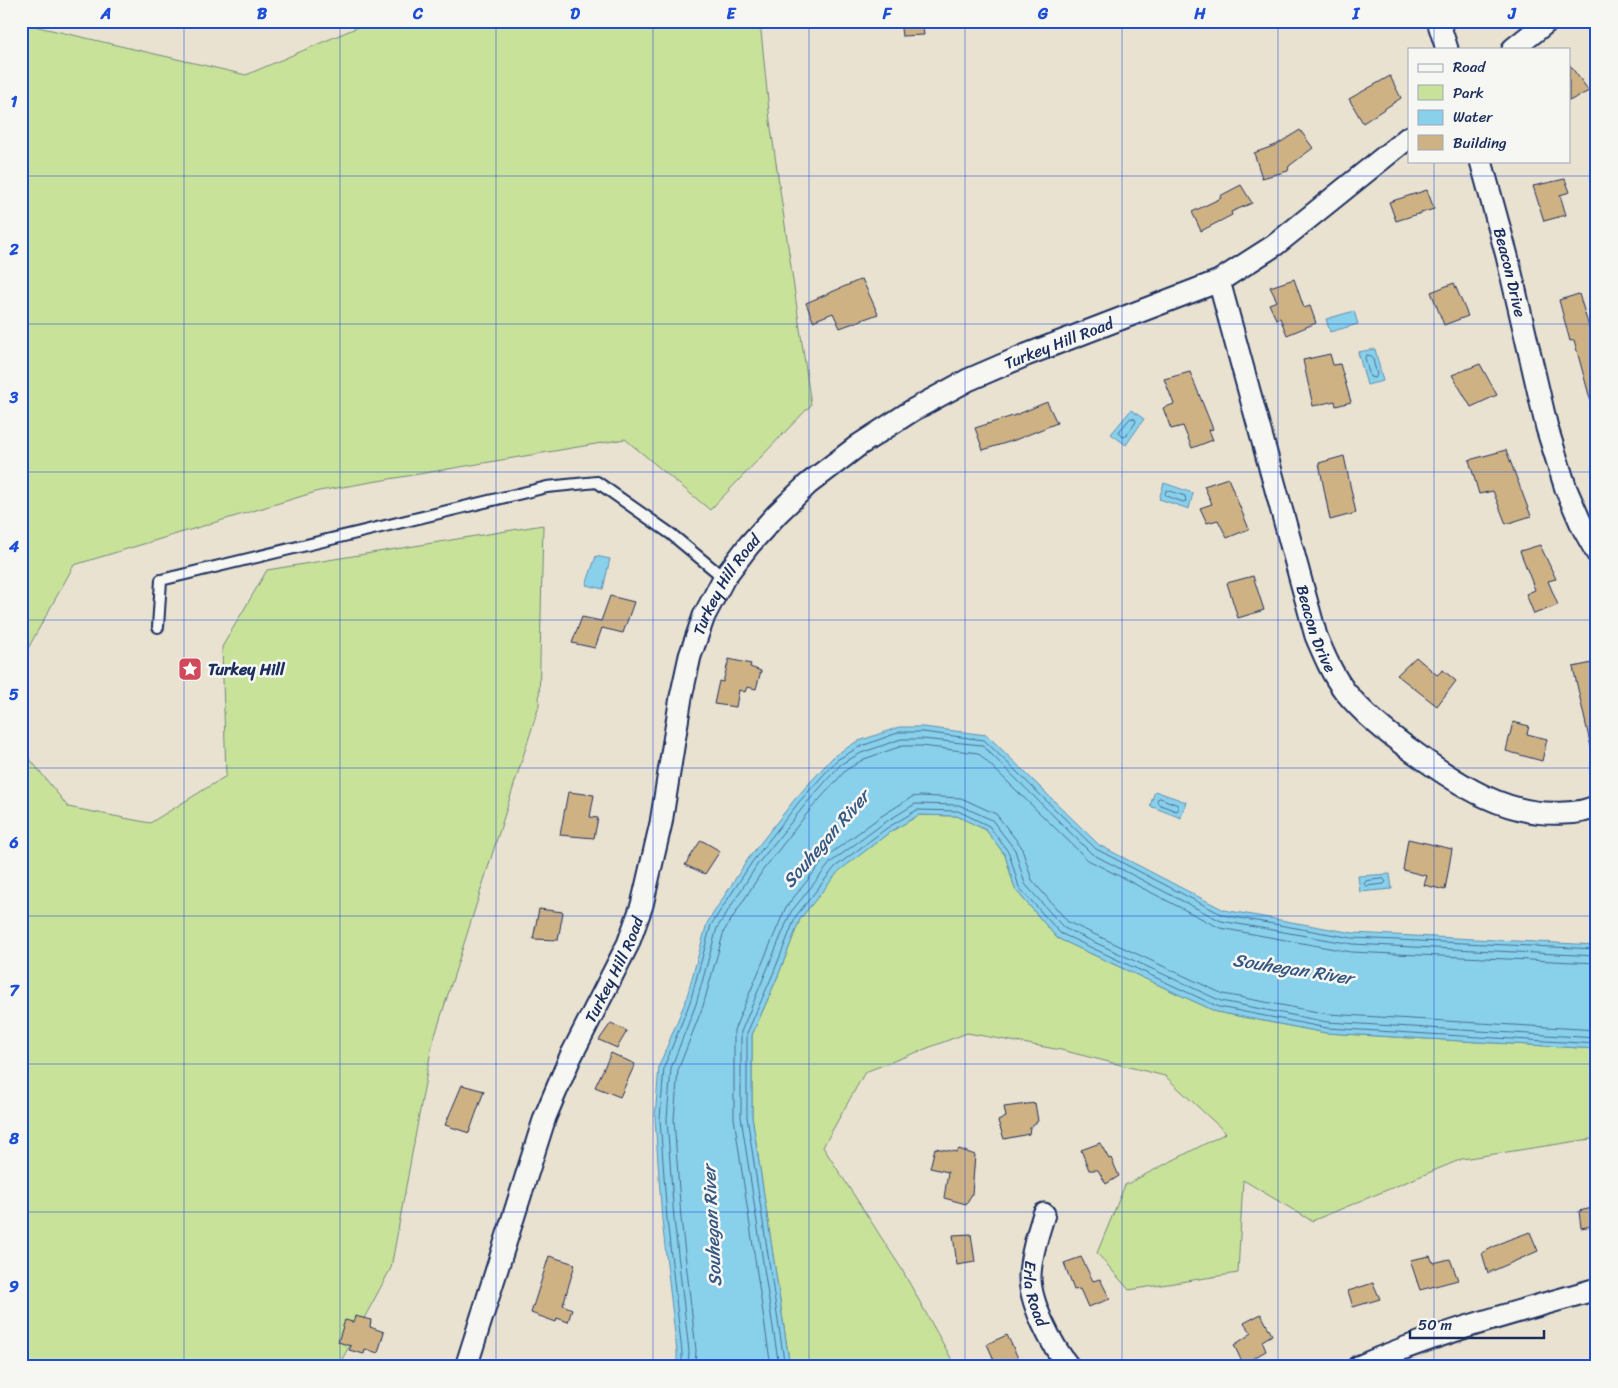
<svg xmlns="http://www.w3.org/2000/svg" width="1618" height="1388" font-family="Sriracha,sans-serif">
<rect width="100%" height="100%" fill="#eae2d1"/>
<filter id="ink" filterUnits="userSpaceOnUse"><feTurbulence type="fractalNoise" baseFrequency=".02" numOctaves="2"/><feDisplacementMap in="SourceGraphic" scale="10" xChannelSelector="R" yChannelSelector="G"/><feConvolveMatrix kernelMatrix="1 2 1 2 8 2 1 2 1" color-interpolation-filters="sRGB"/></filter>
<g filter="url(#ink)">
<g fill="#c8e299" stroke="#72887c">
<polygon points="372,21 760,21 770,121 811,405 710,510 625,439 319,491 74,565 26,652 26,754 68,807 150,823 226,776 222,647 267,570 543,525 539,706 432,1045 391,1268 338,1367 21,1367 21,23 246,75"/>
<polygon points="919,815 957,816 986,830 1005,855 1015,889 1057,938 1217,1012 1326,1033 1597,1049 1597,1138 1462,1159 1312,1221 1243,1180 1238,1273 1129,1290 1097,1253 1125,1185 1226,1133 1165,1076 1061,1050 967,1033 865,1072 823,1147 901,1268 956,1367 790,1367 752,1116 752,1035 778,976 800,919 838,871 890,832"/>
</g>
<g fill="#89d0eb" stroke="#5d90b3">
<polygon points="1354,311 1358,324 1330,332 1326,319"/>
<polygon points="1375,349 1383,381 1367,385 1358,352"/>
<polygon points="1131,410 1144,419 1126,445 1111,434"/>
<polygon points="1164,483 1193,493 1189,509 1159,499"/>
<polygon points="596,556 610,559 603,589 586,585"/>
<polygon points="899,727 923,727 987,735 1099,845 1224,910 1353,933 1597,945 1597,1049 1326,1033 1217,1012 1057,938 1015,889 1005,855 986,830 957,816 919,815 890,832 839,871 800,919 778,976 752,1035 752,1116 790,1367 677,1367 677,1352 662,1220 655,1119 659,1066 686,1000 707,923 748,859 795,799 834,756 856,742"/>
<polygon points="1155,791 1186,802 1181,818 1150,806"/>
<polygon points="1390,874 1392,889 1360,892 1358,876"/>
</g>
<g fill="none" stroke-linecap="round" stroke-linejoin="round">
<g stroke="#476f96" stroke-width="1">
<polygon points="1367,355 1372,356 1377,375 1375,378 1370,377 1365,358"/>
<polygon points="1131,418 1135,419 1136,422 1126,436 1123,437 1120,434 1119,432"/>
<polygon points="1167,490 1185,496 1186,501 1183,502 1167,496 1165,494"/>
<polygon points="1160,798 1178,805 1178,810 1176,811 1158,804 1157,800"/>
<polygon points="1384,879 1386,882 1384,884 1366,886 1364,884 1366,881"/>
<polyline points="682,1367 682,1352 667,1219 660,1119 664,1067 690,1002 711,925 752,862 799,802 837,760 859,747 900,732 923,732 984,740 1096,849 1223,915 1352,938 1597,949"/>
<polyline points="688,1367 689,1351 674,1219 667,1119 671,1068 696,1004 717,928 757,865 804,806 841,764 861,753 901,739 922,739 982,745 1092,854 1221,921 1352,944 1597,956"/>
<polyline points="695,1367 696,1350 681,1218 674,1119 678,1070 703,1006 724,931 763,870 809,811 846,770 864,759 902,746 922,746 978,753 1088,860 1220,928 1351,952 1597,963"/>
<polyline points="771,1367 734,1118 734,1030 786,907 827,856 880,817 912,797 920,796 961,798 996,814 1021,846 1032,880 1068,922 1223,994 1328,1014 1597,1030"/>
<polyline points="779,1367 741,1117 741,1032 791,912 831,862 884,823 915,804 959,805 992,820 1015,850 1025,884 1064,928 1221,1001 1327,1022 1597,1038"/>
<polyline points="785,1367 747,1117 747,1033 773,974 796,916 835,867 887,828 917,810 958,811 989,826 1009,853 1019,887 1060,933 1219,1007 1327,1028 1597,1044"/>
</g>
</g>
<g fill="#cfb284" stroke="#1b2f5e">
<polygon points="900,21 922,21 924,35 902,36"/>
<polygon points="1569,64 1589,91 1569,101"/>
<polygon points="1390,76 1401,98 1363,123 1349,99"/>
<polygon points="1300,130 1313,148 1289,166 1288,171 1262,178 1254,153 1276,145"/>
<polygon points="1565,179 1570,192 1560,195 1566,215 1544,221 1533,186"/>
<polygon points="1241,185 1252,203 1231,212 1232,215 1201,231 1192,212 1221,198 1220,196"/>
<polygon points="1427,190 1434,209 1396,221 1389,202"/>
<polygon points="862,279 878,314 840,328 833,313 813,321 806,303"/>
<polygon points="1294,279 1304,308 1310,306 1316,323 1287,335 1280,318 1276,319 1269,304 1277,301 1270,287"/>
<polygon points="1454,283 1468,316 1444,325 1431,292"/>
<polygon points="1579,294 1597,353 1597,405 1592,406 1574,340 1570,341 1559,300"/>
<polygon points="1330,354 1333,365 1340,364 1351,402 1336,406 1335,401 1313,406 1303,360"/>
<polygon points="1480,364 1497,395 1471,407 1452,375"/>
<polygon points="1190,372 1213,429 1209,430 1213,440 1192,448 1183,426 1171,429 1163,408 1174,404 1164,379"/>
<polygon points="1047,402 1057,423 1015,440 983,450 975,428 1016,415"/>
<polygon points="1506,450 1531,516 1506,524 1493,491 1479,494 1469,460"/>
<polygon points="1344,456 1356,513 1330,520 1319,463"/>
<polygon points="1228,478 1249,529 1227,538 1218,520 1207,523 1200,508 1212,504 1204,486"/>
<polygon points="1540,545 1556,579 1548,581 1558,605 1534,614 1526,594 1535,590 1520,551"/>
<polygon points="1253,576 1264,610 1238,618 1227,583"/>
<polygon points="610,596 634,602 623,633 602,628 595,648 572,643 582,617 601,621"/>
<polygon points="1416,657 1437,675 1443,670 1456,681 1437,706 1397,675"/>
<polygon points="729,659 751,664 750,667 761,671 756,689 747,687 745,692 739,690 736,707 714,704 719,681 723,682"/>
<polygon points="1597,662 1597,746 1591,747 1573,667"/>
<polygon points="1513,722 1529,726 1527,734 1547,739 1542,761 1506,751"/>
<polygon points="568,792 594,795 590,817 598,818 594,838 560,835"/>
<polygon points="1408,839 1452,849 1445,890 1424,885 1427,876 1403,870"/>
<polygon points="701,840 720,851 705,874 685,865"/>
<polygon points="539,909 563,912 558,940 533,939"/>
<polygon points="611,1023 627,1031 617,1048 599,1040"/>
<polygon points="611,1053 635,1064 620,1097 595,1087"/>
<polygon points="462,1085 484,1091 469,1133 445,1125"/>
<polygon points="1035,1103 1038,1121 1030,1127 1029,1134 1004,1139 998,1121 1006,1117 1004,1107"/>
<polygon points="1100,1143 1109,1159 1111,1158 1119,1176 1106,1184 1098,1170 1089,1170 1081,1150"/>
<polygon points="935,1148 957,1152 959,1149 975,1155 972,1194 966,1204 944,1198 948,1172 930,1168"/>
<polygon points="1597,1207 1597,1225 1581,1228 1579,1211"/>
<polygon points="1530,1232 1538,1251 1488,1273 1482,1253 1505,1241"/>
<polygon points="971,1234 975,1262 957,1265 953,1235"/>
<polygon points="549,1256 575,1264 563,1305 572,1309 568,1322 557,1318 556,1322 531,1313"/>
<polygon points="1430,1256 1433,1263 1450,1259 1458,1280 1420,1290 1410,1260"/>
<polygon points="1081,1257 1093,1281 1100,1279 1110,1299 1088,1307 1080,1289 1074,1290 1064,1263"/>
<polygon points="1373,1283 1380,1299 1353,1307 1348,1291"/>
<polygon points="1261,1314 1272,1335 1262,1341 1266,1351 1243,1364 1234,1345 1252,1333 1244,1323"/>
<polygon points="355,1316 371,1320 370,1327 384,1332 378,1353 365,1349 364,1354 349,1350 351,1346 338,1342 345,1320 353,1322"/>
<polygon points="1007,1335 1019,1360 1008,1367 997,1367 987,1344"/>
</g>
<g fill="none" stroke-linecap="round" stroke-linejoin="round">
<g stroke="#1b2f5e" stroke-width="14">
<polyline id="lane" points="158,627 161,580 547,487 597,482 671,534 724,578"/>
</g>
<g stroke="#1b2f5e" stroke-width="25">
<g id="street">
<polyline points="1438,21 1447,49"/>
<polyline points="1513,49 1548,21"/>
<path id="s1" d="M1481,161L1507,256L1547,428L1566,489L1583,528L1597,553"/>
<path id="s2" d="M1219,281L1316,636C1324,655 1332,674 1344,690C1364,715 1389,735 1415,753C1459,785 1507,817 1564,813C1574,813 1587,811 1597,806"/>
<path id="s3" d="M1044,1214C1038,1233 1031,1255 1030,1275C1029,1302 1052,1346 1069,1367"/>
<path id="s4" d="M466,1367L545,1117L570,1058L628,944L642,905L661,823L681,697L690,656L704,616L724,578L749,545L777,514L808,484L859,445L913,410L968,380L1026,355L1219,281L1275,245L1409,137"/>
<path d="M1358,1367C1435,1333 1516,1312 1597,1289"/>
</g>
</g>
<use href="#lane" stroke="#f6f6f2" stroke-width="10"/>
<use href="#street" stroke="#f6f6f2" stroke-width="21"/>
</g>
</g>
<path fill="none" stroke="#1d4ed8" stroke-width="1" stroke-opacity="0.55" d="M184,21V1367M340,21V1367M496,21V1367M653,21V1367M809,21V1367M965,21V1367M1122,21V1367M1278,21V1367M1434,21V49M1434,161V1367M21,176H1597M21,324H1597M21,472H1597M21,620H1597M21,768H1597M21,916H1597M21,1064H1597M21,1212H1597"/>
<defs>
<g id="sight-square" transform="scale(1.25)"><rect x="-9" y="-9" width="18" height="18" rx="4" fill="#d1495b" stroke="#f6f6f2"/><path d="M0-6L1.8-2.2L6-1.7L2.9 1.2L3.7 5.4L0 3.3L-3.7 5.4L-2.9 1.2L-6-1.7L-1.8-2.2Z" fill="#fff"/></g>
</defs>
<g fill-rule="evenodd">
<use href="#sight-square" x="190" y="669"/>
</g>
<g text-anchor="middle" stroke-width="5" stroke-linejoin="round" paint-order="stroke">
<g font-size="16" fill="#1b2f5e" stroke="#f6f6f2">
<text dy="6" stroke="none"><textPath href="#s1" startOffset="115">Beacon Drive</textPath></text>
<text dy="6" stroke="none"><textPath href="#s4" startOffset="1250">Turkey Hill Road</textPath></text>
<text dy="6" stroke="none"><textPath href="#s4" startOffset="830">Turkey Hill Road</textPath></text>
<text dy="6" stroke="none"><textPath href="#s2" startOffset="361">Beacon Drive</textPath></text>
<text dy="6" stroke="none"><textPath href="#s4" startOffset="425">Turkey Hill Road</textPath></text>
<text dy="6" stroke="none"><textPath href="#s3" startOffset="82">Erla Road</textPath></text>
</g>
<g font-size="16" font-weight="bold" fill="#1b2f5e" stroke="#f6f6f2" text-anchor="start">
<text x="208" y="675">Turkey Hill</text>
</g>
<g font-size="18" font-style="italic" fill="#365781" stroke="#f6f6f2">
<text transform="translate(826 839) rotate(-49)" y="6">Souhegan River</text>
<text transform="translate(1293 969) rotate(9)" y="6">Souhegan River</text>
<text transform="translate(712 1226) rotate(-93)" y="6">Souhegan River</text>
</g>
</g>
<rect width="1618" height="1388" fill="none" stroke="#f6f6f2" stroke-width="55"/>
<rect x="1408" y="48" width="162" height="115" fill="#f6f6f2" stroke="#9ea6b7"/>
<rect x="1418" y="64" width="25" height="8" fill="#f6f6f2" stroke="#9ea6b7"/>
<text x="1453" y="72" font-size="15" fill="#1b2f5e">Road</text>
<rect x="1418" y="85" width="25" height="15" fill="#c8e299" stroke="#9ea6b7"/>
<text x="1453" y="98" font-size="15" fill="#1b2f5e">Park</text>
<rect x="1418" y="110" width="25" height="15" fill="#89d0eb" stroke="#9ea6b7"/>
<text x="1453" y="122" font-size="15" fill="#1b2f5e">Water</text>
<rect x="1418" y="135" width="25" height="15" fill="#cfb284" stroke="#9ea6b7"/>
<text x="1453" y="148" font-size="15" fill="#1b2f5e">Building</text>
<path d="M1410 1330v8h134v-8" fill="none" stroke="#1b2f5e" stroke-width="2.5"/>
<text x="1418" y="1330" font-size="15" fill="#1b2f5e" stroke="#f6f6f2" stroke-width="4" paint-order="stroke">50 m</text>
<rect x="28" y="28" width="1562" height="1332" fill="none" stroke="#1d4ed8" stroke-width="2"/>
<g font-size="16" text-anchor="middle" font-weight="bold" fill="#1d4ed8">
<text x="106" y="19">A</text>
<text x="262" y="19">B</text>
<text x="418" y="19">C</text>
<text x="575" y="19">D</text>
<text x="731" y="19">E</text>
<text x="887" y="19">F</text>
<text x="1043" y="19">G</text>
<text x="1200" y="19">H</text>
<text x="1356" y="19">I</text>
<text x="1512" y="19">J</text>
<text x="14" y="107">1</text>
<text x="14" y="255">2</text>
<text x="14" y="403">3</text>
<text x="14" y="552">4</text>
<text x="14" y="700">5</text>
<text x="14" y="848">6</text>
<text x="14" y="996">7</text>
<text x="14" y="1144">8</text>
<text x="14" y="1292">9</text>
</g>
</svg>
